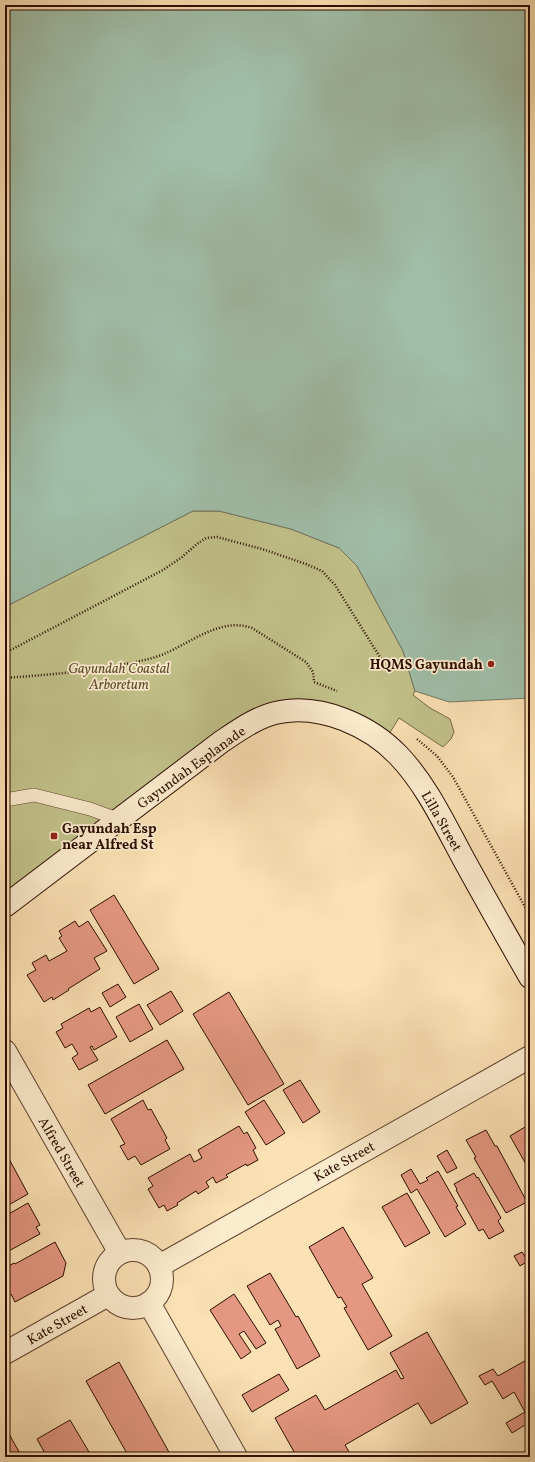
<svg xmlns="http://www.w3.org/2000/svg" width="535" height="1462" font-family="Vollkorn,serif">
<rect width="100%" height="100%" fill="#fbe1b4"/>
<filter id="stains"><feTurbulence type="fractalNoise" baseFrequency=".005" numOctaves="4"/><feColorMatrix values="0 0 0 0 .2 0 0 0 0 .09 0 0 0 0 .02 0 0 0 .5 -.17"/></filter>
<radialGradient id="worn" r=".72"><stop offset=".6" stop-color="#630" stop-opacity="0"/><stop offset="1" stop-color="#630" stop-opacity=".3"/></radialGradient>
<polygon fill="#c2c28a" stroke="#776745" points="193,511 219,511 291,529 339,548 357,566 403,651 415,691 413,695 430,708 450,719 454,732 451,739 443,747 399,718 384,742 280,712 5,906 5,607"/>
<polygon fill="#a0bea8" stroke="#727765" points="5,5 530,5 530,698 449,702 415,691 403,651 357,566 339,548 291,529 219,511 193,511 5,607"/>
<g fill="#e49881" stroke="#2c0c00">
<polygon points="114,895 159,969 134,984 90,910"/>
<polygon points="75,921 79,927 88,921 107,951 94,958 100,969 68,989 69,990 53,1000 52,997 44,1002 27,975 36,970 32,963 46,955 49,961 67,951 59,938 62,936 59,931"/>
<polygon points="118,984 126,997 110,1007 102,993"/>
<polygon points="171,991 183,1011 160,1025 147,1005"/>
<polygon points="229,992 284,1084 248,1105 193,1014"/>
<polygon points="139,1004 153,1029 130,1042 116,1017"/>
<polygon points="100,1007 117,1037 94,1050 92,1046 90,1047 98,1060 79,1070 72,1058 78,1054 72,1044 65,1048 56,1032 63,1028 61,1024 89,1008 91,1012"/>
<polygon points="167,1040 184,1069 105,1114 88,1085"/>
<polygon points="300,1080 320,1112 303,1123 283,1090"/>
<polygon points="143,1100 148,1110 151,1109 167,1138 165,1140 170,1149 141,1165 135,1156 128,1160 120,1146 125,1144 111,1119"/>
<polygon points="264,1100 285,1133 266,1145 245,1112"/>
<polygon points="530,1124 530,1164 527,1166 510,1136"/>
<polygon points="239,1126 244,1134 247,1132 256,1148 253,1150 258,1160 247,1166 246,1164 226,1175 228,1177 216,1183 213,1177 206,1182 209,1187 198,1194 196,1191 177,1203 178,1205 167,1211 164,1205 159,1208 148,1189 153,1186 148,1178 190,1154 194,1162 202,1158 198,1150"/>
<polygon points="486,1130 495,1146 497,1146 527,1202 506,1213 474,1158 476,1157 466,1140"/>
<polygon points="447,1150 457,1168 447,1173 437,1156"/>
<polygon points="8,1157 28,1194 5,1207 5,1159"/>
<polygon points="411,1169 420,1184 428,1180 426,1178 438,1171 458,1206 456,1207 466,1224 445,1237 417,1189 411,1193 401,1175"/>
<polygon points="474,1173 477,1178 478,1177 501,1218 498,1221 504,1231 489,1239 483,1229 479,1231 456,1190 457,1189 454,1184"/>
<polygon points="407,1193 430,1233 405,1247 382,1207"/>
<polygon points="28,1203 40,1225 36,1227 40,1234 5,1253 5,1216"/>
<polygon points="343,1227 373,1278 362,1284 392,1336 368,1350 344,1308 347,1307 341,1297 338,1298 309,1247"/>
<polygon points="55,1242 66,1263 63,1276 15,1302 11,1294 5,1297 5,1268 14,1263 15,1264"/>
<polygon points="522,1252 528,1261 520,1266 514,1256"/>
<polygon points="270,1273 296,1317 298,1316 320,1356 297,1369 275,1329 281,1326 278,1320 270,1325 247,1286"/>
<polygon points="234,1294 266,1343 256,1349 244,1331 239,1334 251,1352 241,1359 210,1310"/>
<polygon points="427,1332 468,1403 431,1424 418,1403 345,1445 352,1457 297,1457 275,1418 316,1395 325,1410 396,1370 401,1379 404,1378 390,1353"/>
<polygon points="530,1358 530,1422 512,1433 506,1423 525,1412 514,1392 503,1399 492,1381 485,1385 479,1376 493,1369 498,1376"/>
<polygon points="119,1362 170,1454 165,1457 129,1457 86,1381"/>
<polygon points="279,1374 289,1390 252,1412 242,1395"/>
<polygon points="70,1420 92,1457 47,1457 37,1439"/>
<polygon points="5,1427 22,1457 5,1457"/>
</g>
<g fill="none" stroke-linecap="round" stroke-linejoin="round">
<g stroke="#60412d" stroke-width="14">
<polyline id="lane" points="5,800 34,795 90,809 120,820"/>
</g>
<g stroke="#60412d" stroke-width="24">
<g id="street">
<polyline points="5,1051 120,1253"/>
<circle cx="133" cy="1279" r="29"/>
<polyline points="159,1266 530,1057"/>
<polyline points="149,1303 236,1457"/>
<polyline points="5,1353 108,1295"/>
</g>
</g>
<g stroke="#2c0c00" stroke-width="24">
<path id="secondary" d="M5,906L221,742C239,730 258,716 280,712C322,704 370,726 398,755C426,784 444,823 463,858C485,898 507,937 530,977"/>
</g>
<g stroke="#2c0c00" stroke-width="2.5" stroke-dasharray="1 2" stroke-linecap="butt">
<polyline points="5,653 163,570 182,557 197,544 206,538 217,537 262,549 306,564 322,571 335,585 383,662"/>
<path d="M5,678C45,675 86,672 126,664C139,661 152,659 164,654C192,642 221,617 252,628L306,662L313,672L314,682L337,691"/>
<polyline points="417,739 437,756 453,777 530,916"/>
</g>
<use href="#lane" stroke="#fcecce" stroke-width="13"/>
<use href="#street" stroke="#fcecce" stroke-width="22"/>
<use href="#secondary" stroke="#fcecce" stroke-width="22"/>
</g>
<g fill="#8f2418" stroke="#fcecce" stroke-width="1.5">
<circle cx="491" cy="664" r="4"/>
<rect x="50" y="832" width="8" height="8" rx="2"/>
</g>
<g text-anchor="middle" stroke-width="3.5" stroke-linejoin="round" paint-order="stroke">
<g font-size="14" font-weight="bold" fill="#2c0c00" stroke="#fcecce" text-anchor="end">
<text x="483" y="669">HQMS Gayundah</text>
<text x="62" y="833" text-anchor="start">Gayundah Esp<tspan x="62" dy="16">near Alfred St</tspan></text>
</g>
<g font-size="14" font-style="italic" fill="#604c30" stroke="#fcecce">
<text x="119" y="673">Gayundah Coastal<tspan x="119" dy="16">Arboretum</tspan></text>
</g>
<g font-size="14" fill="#2c0c00" stroke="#fcecce">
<text transform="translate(191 767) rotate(-36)" y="5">Gayundah Esplanade</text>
<text transform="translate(442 821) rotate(60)" y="5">Lilla Street</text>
<text transform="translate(62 1152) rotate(60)" y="5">Alfred Street</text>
<text transform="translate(344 1161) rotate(-29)" y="5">Kate Street</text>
<text transform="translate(57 1324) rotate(-30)" y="5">Kate Street</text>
</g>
</g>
<rect width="535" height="1462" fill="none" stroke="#fbe1b4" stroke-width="20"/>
<rect x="6" y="6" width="523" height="1450" fill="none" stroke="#2c0c00" stroke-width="2"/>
<rect x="10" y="10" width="515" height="1442" fill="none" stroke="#2c0c00"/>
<rect width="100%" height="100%" filter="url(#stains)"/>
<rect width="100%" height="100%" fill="url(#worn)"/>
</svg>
